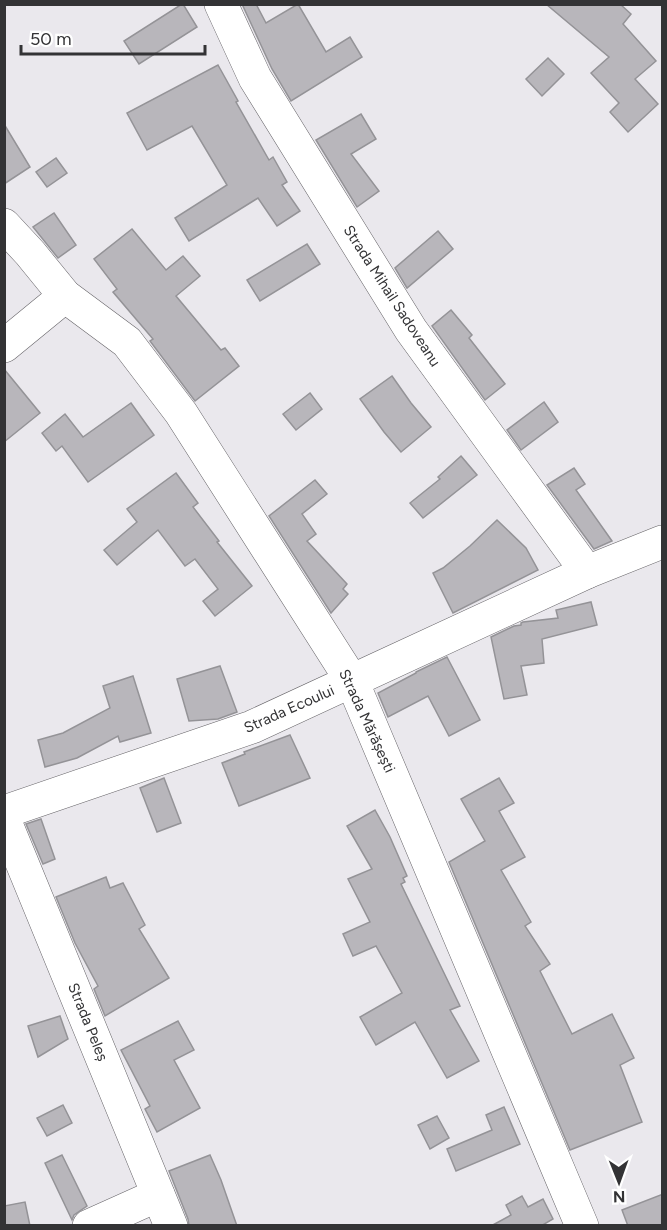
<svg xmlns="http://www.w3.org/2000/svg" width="667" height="1230" font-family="Figtree,sans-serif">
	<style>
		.building { fill: #b8b6bb; stroke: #949397; stroke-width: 1.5 }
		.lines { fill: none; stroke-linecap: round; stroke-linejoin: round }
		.minor-casing { stroke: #666468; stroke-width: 34 }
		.minor { stroke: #fff; stroke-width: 33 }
		.labels { text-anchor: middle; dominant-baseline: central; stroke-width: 4.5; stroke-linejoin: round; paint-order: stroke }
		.street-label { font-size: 15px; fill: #333335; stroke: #fff }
	</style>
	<rect width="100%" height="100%" fill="#eae8ed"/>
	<g class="building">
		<polygon points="182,4 183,4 197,27 139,64 124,41"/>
		<polygon points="242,4 256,4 266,23 298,4 326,52 350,37 362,57 291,101 272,69"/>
		<polygon points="546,4 620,4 631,14 623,24 656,61 635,79 658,104 628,132 610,112 619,103 591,73 609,57"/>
		<polygon points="548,58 564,74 542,96 526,79"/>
		<polygon points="218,65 238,101 236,102 269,160 273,157 287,182 282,185 300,211 277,226 258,198 189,241 175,218 227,185 192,126 147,150 127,113"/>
		<polygon points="361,114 376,139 351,154 379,191 357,207 316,140"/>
		<polygon points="4,124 30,167 4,184"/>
		<polygon points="56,158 67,173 47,187 36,172"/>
		<polygon points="54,213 76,245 58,258 33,227"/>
		<polygon points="132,229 166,270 183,256 200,276 176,296 221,350 225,348 239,366 195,401 150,341 153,339 113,292 117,289 94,259"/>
		<polygon points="438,231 453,249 407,288 395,268"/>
		<polygon points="307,244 320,264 260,301 247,280"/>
		<polygon points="451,310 472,335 469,338 505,384 485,400 432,326"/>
		<polygon points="4,369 40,413 4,442"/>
		<polygon points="392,376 411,403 431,427 401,452 384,432 360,399"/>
		<polygon points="310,393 322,409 296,430 283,414"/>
		<polygon points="544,402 558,422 521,450 507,430"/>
		<polygon points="131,403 154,435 88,482 62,446 56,451 42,433 65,414 83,437"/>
		<polygon points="461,456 477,475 423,518 410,503 440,479 438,477"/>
		<polygon points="574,468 585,484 576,490 612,541 594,549 547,485"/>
		<polygon points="176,473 198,503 193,507 219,541 217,542 252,586 215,616 203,601 218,589 195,559 185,566 158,530 117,565 104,550 137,522 127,509"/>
		<polygon points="315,480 327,494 302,514 316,534 307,541 347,584 343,589 348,594 331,613 269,516"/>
		<polygon points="497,520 526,548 538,570 453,613 433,573 443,568 470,546"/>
		<polygon points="591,602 597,625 542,639 544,663 521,666 527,695 504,699 491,637 514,626 521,625 521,623 523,622 558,618 556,610"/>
		<polygon points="447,657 480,720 449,736 428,696 388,717 378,693 416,673 416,672"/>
		<polygon points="220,666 237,712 218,719 189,721 177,679"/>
		<polygon points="133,676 151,733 120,742 118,736 77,758 45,767 38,740 63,733 110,708 103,686"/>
		<polygon points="290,735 310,778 239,806 222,763 245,754 244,752"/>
		<polygon points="164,778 181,823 157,832 140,788"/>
		<polygon points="499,778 514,803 499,811 525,857 501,870 531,922 525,926 550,964 540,971 572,1034 612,1014 634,1058 620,1065 642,1122 570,1150 449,862 485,841 461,799"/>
		<polygon points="375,810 390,837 407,876 403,878 405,882 401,884 460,1006 450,1010 479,1061 447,1078 415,1022 376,1045 360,1017 402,993 376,946 353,956 343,934 370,922 348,879 372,869 347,826"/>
		<polygon points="41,819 55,859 43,864 26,824"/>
		<polygon points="106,877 110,888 123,883 145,925 139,929 169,978 105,1016 94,989 98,986 75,943 56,897"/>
		<polygon points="60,1016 68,1039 38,1057 28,1026"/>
		<polygon points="178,1021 194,1050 174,1060 200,1108 157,1132 145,1109 150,1106 121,1050"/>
		<polygon points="63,1105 72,1123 47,1136 37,1118"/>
		<polygon points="504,1107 520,1144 456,1171 447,1149 492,1130 486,1115"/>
		<polygon points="437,1116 449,1138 430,1149 418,1125"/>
		<polygon points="62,1155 87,1206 74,1215 72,1220 45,1163"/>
		<polygon points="210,1155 221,1180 237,1226 189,1226 188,1219 169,1171"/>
		<polygon points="663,1194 663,1226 628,1226 622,1210"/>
		<polygon points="522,1196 528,1207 543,1199 553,1219 541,1226 491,1226 511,1215 506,1205"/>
		<polygon points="25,1202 30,1226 4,1226 4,1206"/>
	</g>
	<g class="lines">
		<defs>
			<g id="minor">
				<polyline points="221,4 255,78 411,330 587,572"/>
				<polyline points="4,225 30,253 65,296 127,342 181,413 352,681 582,1226"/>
				<polyline points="4,346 65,296"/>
				<polyline points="4,812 252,727 587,572 662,542"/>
				<polyline points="4,819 171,1226"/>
				<polyline points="89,1226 158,1195"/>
			</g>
		</defs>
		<use href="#minor" class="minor-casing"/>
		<use href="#minor" class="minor"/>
	</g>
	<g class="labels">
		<g class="street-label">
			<text transform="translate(392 296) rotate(57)">Strada Mihail Sadoveanu</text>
			<text transform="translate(289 709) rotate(-24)">Strada Ecoului</text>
			<text transform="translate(367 721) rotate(65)">Strada Mărășești</text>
			<text transform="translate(88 1022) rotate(68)">Strada Peleș</text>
		</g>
	</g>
	<rect width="667" height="1230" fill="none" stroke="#333335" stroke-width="12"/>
	<g transform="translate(619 1182) rotate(179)" stroke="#ffffff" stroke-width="4.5" paint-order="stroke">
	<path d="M0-4.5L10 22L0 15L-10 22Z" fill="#333335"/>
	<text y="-9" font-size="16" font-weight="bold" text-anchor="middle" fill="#333335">N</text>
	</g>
	<path d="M21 45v9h184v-9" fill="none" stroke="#333335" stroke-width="3"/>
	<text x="30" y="45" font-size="18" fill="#333335" stroke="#ffffff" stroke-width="4.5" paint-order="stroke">50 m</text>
</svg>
